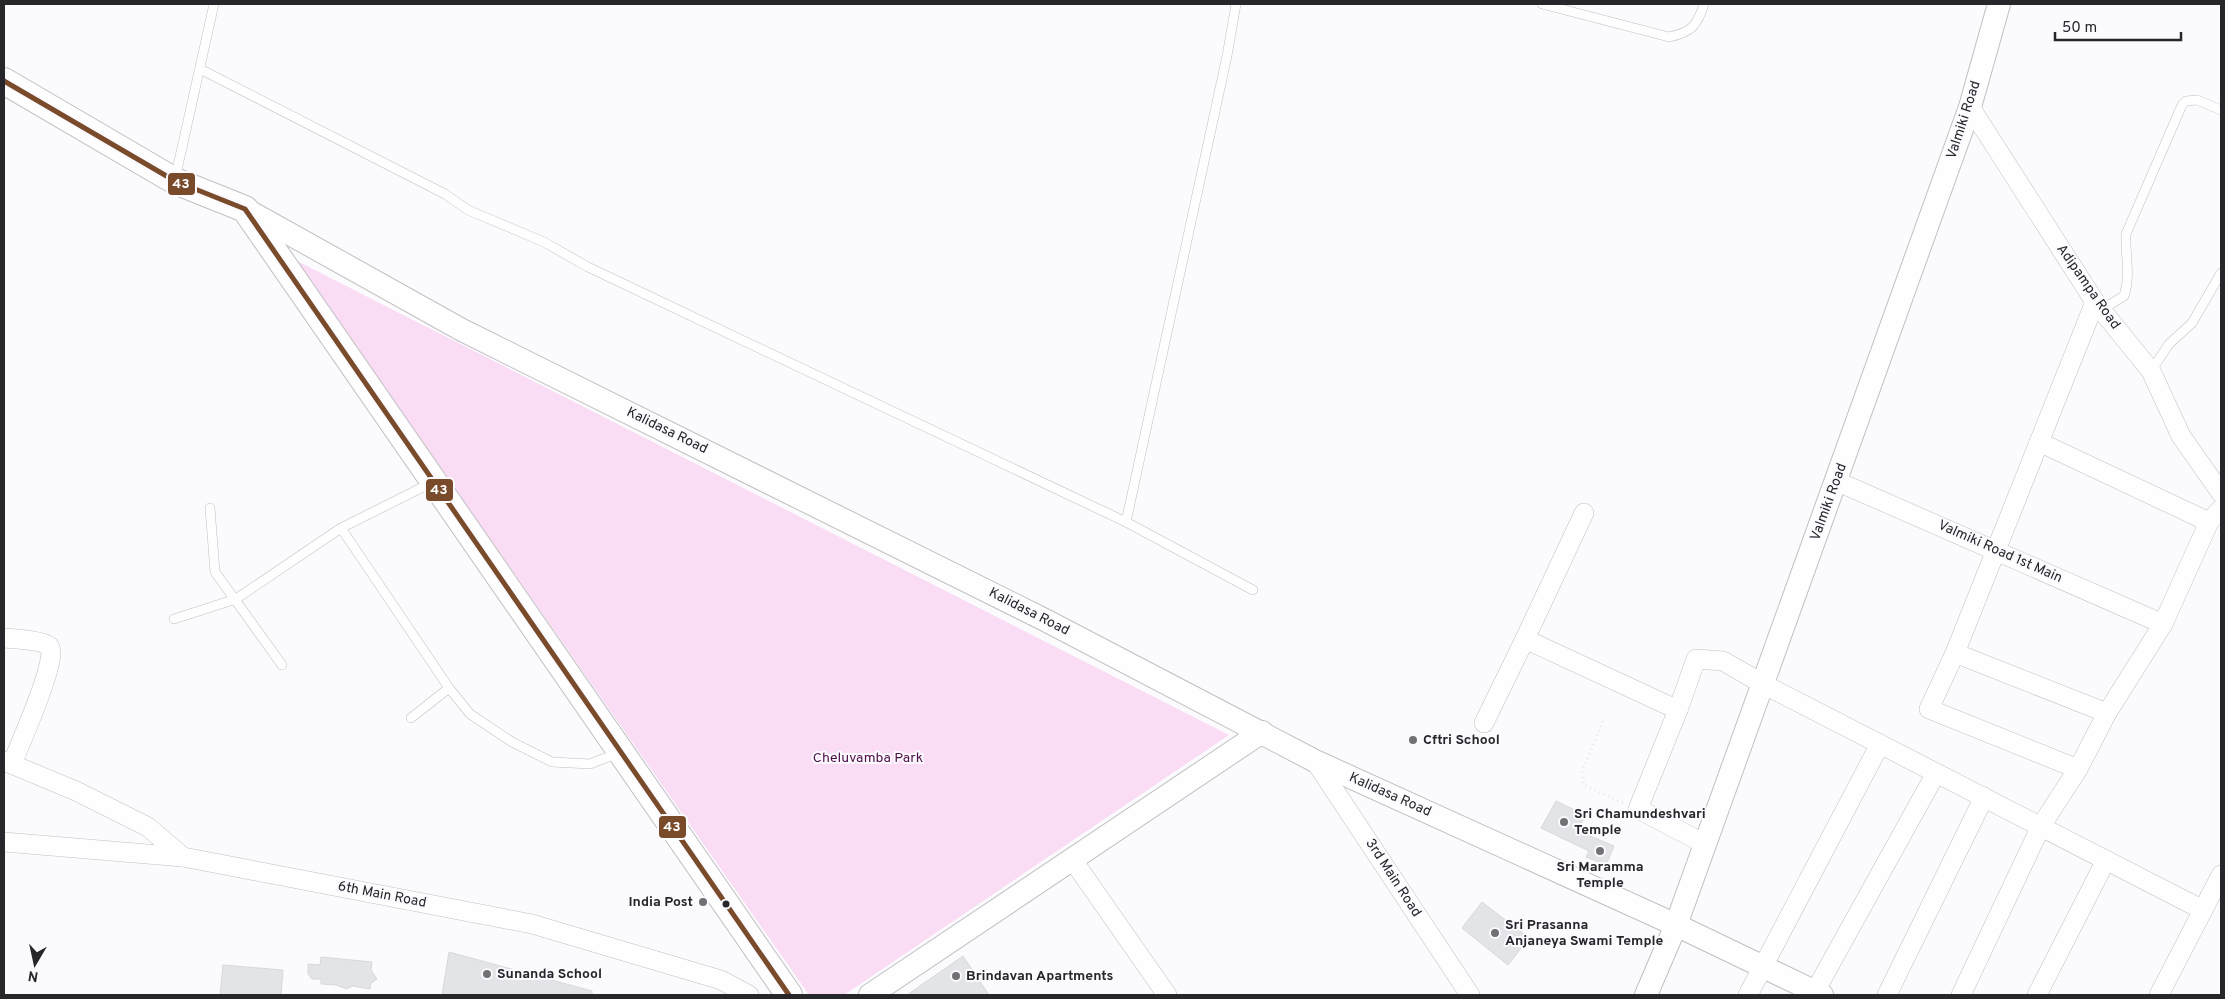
<svg xmlns="http://www.w3.org/2000/svg" width="2225" height="999" font-family="Overpass,sans-serif">
	<style>
		.green { fill: #faddf5 }
		.building { fill: #e2e4e7; stroke: #d7d8db }
		.lines { fill: none; stroke-linecap: round; stroke-linejoin: round }
		.service-casing { stroke: #c0c0c3; stroke-width: 10 }
		.minor-casing { stroke: #c0c0c3; stroke-width: 20 }
		.tertiary-casing { stroke: #c0c0c3; stroke-width: 24 }
		.secondary-casing { stroke: #c0c0c3; stroke-width: 28 }
		.path { stroke: #e7e7e8; stroke-width: 3; stroke-dasharray: 1 4; stroke-linecap: butt }
		.service { stroke: #fefeff; stroke-width: 9 }
		.minor { stroke: #fefeff; stroke-width: 19 }
		.tertiary { stroke: #fefeff; stroke-width: 22 }
		.secondary { stroke: #fefeff; stroke-width: 26 }
		.bus-1-casing { stroke: #fafaff; stroke-width: 9 }
		.bus-1 { stroke: #7a4b2a; stroke-width: 5 }
		.poi-dot { fill: #717175; stroke: #fafaff; stroke-width: 2 }
		.bus-dot { fill: #26262b; stroke: #fafaff; stroke-width: 2 }
		.labels { text-anchor: middle; dominant-baseline: central; stroke-width: 4; stroke-linejoin: round; paint-order: stroke }
		.street-label { font-size: 14px; fill: #26262b; stroke: #fafaff }
		.poi-label { font-size: 14px; font-weight: bold; fill: #26262b; stroke: #fafaff; text-anchor: start }
		.park-label { font-size: 14px; fill: #4f0d45; stroke: #fafaff }
		.line-badge { stroke: #fafaff; stroke-width: 2 }
		.badge-label { font-size: 14px; text-anchor: middle; font-weight: bold; fill: #fff }
	</style>
	<rect width="100%" height="100%" fill="#fbfbfe"/>
	<polygon class="green" points="295,260 1229,735 844,995 809,995"/>
	<g class="building">
		<polygon points="1556,801 1585,815 1578,831 1614,846 1606,865 1586,857 1589,851 1541,828"/>
		<polygon points="1482,902 1529,938 1508,965 1462,928"/>
		<polygon points="449,952 592,991 592,995 442,995"/>
		<polygon points="963,956 989,995 907,995"/>
		<polygon points="321,957 372,962 371,970 377,979 371,983 370,989 352,986 347,989 336,985 321,984 321,979 312,979 308,974 308,964 320,965"/>
		<polygon points="223,965 283,970 281,995 220,995"/>
	</g>
	<g class="lines">
		<defs>
			<g id="service">
				<path d="M1542,4L1669,37C1692,32 1697,26 1704,4"/>
				<polyline points="200,69 445,194 468,210 544,242 588,267 1126,522 1253,590"/>
				<polyline points="175,179 214,4"/>
				<path d="M2101,310L2124,296C2131,276 2125,255 2126,234L2182,105L2186,101L2197,100L2221,110"/>
				<polyline points="2151,371 2169,344 2192,323 2221,273"/>
				<polyline points="210,508 215,572 282,665"/>
				<polyline points="1126,522 1227,56 1236,4"/>
				<polyline points="341,528 431,483"/>
				<polyline points="174,619 236,599 341,528 449,688 470,714 512,742 552,762 590,764 618,753"/>
				<polyline points="411,718 449,688"/>
			</g>
			<g id="minor">
				<polyline points="1970,107 2095,302 2151,371 2181,436 2221,493"/>
				<polyline points="2039,442 2209,522"/>
				<polyline points="1836,481 2163,624"/>
				<path d="M4,638C14,639 42,640 49,646C60,656 18,748 12,764"/>
				<polyline points="1525,639 1678,710 1696,659 1723,661 1763,684 2203,910"/>
				<polyline points="1955,653 2107,713"/>
				<polyline points="1678,710 1638,809 1705,844"/>
				<polyline points="1484,723 1525,639 1584,513"/>
				<polyline points="4,761 76,791 148,827 183,857"/>
				<polyline points="1315,761 1470,995"/>
				<polyline points="2078,769 1929,709 1955,653 2095,302"/>
				<polyline points="4,842 183,857 532,924 721,980 749,995"/>
				<polyline points="1072,859 1167,995"/>
				<polyline points="1748,995 1880,744"/>
				<polyline points="1813,995 1936,773"/>
				<polyline points="1887,995 1984,797"/>
				<polyline points="1961,995 2041,826 2078,769 2107,713 2163,624 2209,522 2221,509"/>
				<polyline points="2037,995 2106,860"/>
				<polyline points="2159,995 2221,875"/>
			</g>
			<g id="tertiary">
				<polyline points="245,209 462,330 1045,620 1315,761 1676,925 1822,995"/>
				<polyline points="870,995 1262,732"/>
				<polyline points="1646,995 1676,925 1970,107 1999,4"/>
			</g>
			<polyline id="secondary" points="4,81 175,181 245,209 789,995"/>
		</defs>
		<use href="#service" class="service-casing"/>
		<use href="#minor" class="minor-casing"/>
		<use href="#tertiary" class="tertiary-casing"/>
		<use href="#secondary" class="secondary-casing"/>
		<polyline class="path" points="1603,721 1582,772 1584,785 1623,803"/>
		<use href="#service" class="service"/>
		<use href="#minor" class="minor"/>
		<use href="#tertiary" class="tertiary"/>
		<use href="#secondary" class="secondary"/>
		<defs>
			<polyline id="bus-1" points="4,81 175,181 245,209 789,995"/>
		</defs>
		<use href="#bus-1" class="bus-1-casing"/>
		<use href="#bus-1" class="bus-1"/>
	</g>
	<g class="poi-dot">
		<circle cx="1413" cy="740" r="5"/>
		<circle cx="1564" cy="822" r="5"/>
		<circle cx="1600" cy="851" r="5"/>
		<circle cx="703" cy="902" r="5"/>
		<circle cx="1495" cy="933" r="5"/>
		<circle cx="487" cy="974" r="5"/>
		<circle cx="956" cy="976" r="5"/>
	</g>
	<circle class="bus-dot" cx="726" cy="904" r="4.5"/>
	<g class="labels">
		<g class="street-label">
			<text transform="translate(1964 120) rotate(-72)">Valmiki Road</text>
			<text transform="translate(2088 287) rotate(55)">Adipampa Road</text>
			<text transform="translate(667 431) rotate(26)">Kalidasa Road</text>
			<text transform="translate(1829 502) rotate(-70)">Valmiki Road</text>
			<text transform="translate(2000 552) rotate(24)">Valmiki Road 1st Main</text>
			<text transform="translate(1029 612) rotate(27)">Kalidasa Road</text>
			<text transform="translate(1390 795) rotate(24)">Kalidasa Road</text>
			<text transform="translate(1393 878) rotate(57)">3rd Main Road</text>
			<text transform="translate(382 895) rotate(11)">6th Main Road</text>
		</g>
		<g class="poi-label">
			<text x="1423" y="740">Cftri School</text>
			<text x="1574" y="814">Sri Chamundeshvari<tspan x="1574" dy="16">Temple</tspan></text>
			<text x="1600" y="867" text-anchor="middle">Sri Maramma<tspan x="1600" dy="16">Temple</tspan></text>
			<text x="693" y="902" text-anchor="end">India Post</text>
			<text x="1505" y="925">Sri Prasanna<tspan x="1505" dy="16">Anjaneya Swami Temple</tspan></text>
			<text x="497" y="974">Sunanda School</text>
			<text x="966" y="976">Brindavan Apartments</text>
		</g>
		<g class="park-label">
			<text x="868" y="758">Cheluvamba Park</text>
		</g>
	</g>
	<g class="line-badge">
		<rect x="167" y="172" width="29" height="24" rx="5" fill="#7a4b2a"/>
		<rect x="425" y="478" width="29" height="24" rx="5" fill="#7a4b2a"/>
		<rect x="658" y="815" width="29" height="24" rx="5" fill="#7a4b2a"/>
	</g>
	<g class="badge-label">
		<text x="181" y="188">43</text>
		<text x="439" y="494">43</text>
		<text x="672" y="831">43</text>
	</g>
	<rect width="2225" height="999" fill="none" stroke="#26262b" stroke-width="10"/>
	<g transform="translate(35 964) rotate(189)" stroke="#fafaff" stroke-width="4" paint-order="stroke">
	<path d="M0-4L9 19L0 12L-9 19Z" fill="#26262b"/>
	<text y="-8" font-size="14" font-weight="bold" text-anchor="middle" fill="#26262b">N</text>
	</g>
	<path d="M2055 32v8h126v-8" fill="none" stroke="#26262b" stroke-width="2.5"/>
	<text x="2062" y="32" font-size="15" fill="#26262b" stroke="#fafaff" stroke-width="4" paint-order="stroke">50 m</text>
</svg>
